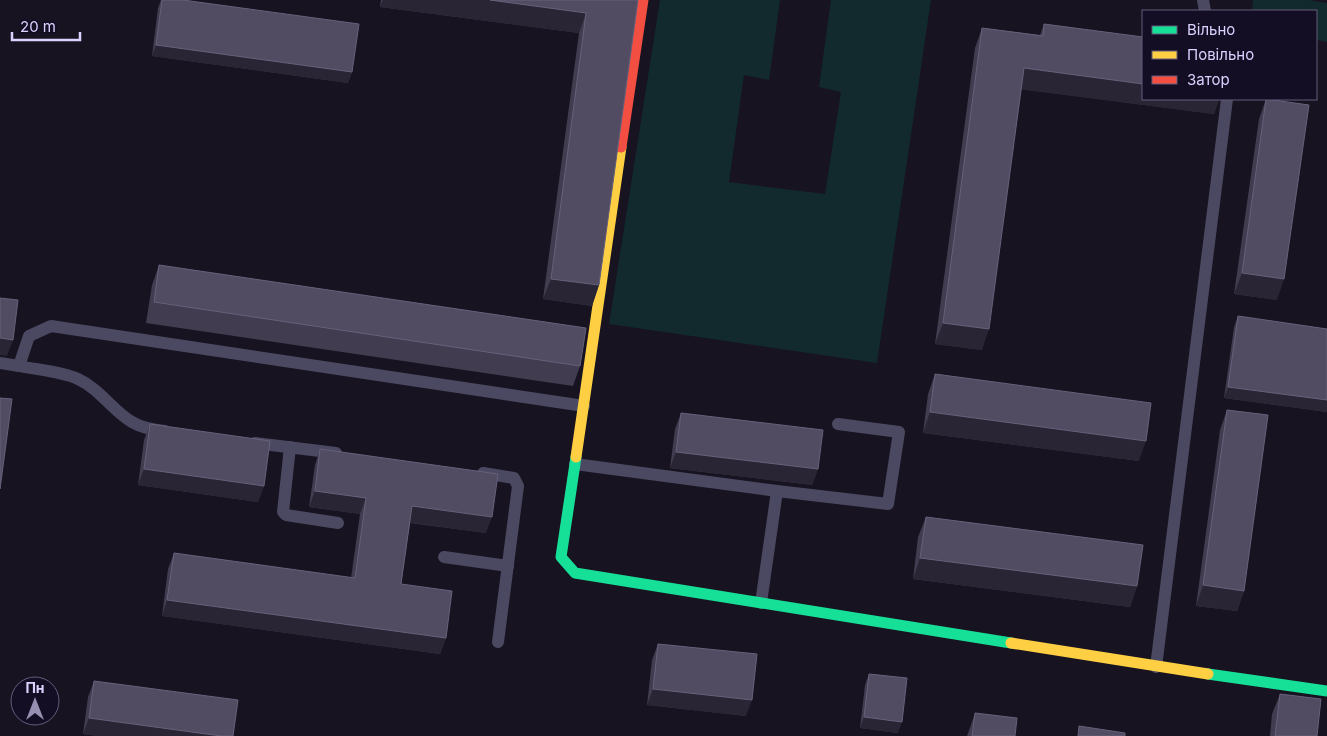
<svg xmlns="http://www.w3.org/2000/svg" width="1327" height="736" font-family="Inter,sans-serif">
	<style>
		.green { fill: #122a2d }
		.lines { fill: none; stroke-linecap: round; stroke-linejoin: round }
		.lane { stroke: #4b4861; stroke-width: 12 }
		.fast { stroke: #16e098; stroke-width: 11 }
		.slow { stroke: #ffcf43; stroke-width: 11 }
		.jam { stroke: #f24e42; stroke-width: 11 }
		.wall { fill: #413c4f }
		.shaded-wall { fill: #292534 }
		.building { fill: #514c62; stroke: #67617b }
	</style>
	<rect width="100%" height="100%" fill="#171320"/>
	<g class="green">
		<polygon points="660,0 780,0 769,80 744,75 729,182 825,194 841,92 819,87 831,0 931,0 877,363 609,324"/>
		<polygon points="1253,0 1309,0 1327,3 1327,42 1316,40 1316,11 1252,11"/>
	</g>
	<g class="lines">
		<g class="lane">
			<polyline points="1203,0 1205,11"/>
			<polyline points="0,363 19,366 29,336 51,326 584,406"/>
			<path d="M19,366C38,370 60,371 78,379C100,389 113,411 132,422C142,428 154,430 165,431"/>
			<polyline points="255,443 336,453"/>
			<polyline points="290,447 283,512 286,515 338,523"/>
			<polyline points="575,464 777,491 761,603"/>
			<polyline points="483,473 514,478 518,486 498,642"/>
			<polyline points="777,491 888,504 899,432 838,424"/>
			<polyline points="444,557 508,566"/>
			<polyline points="1156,667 1227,99"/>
		</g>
		<g class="fast">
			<polyline points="576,457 561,557 575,573 1011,643"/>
			<polyline points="1208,674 1327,691"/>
		</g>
		<g class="slow">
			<polyline points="576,457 621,147"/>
			<polyline points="1011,643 1208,674"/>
		</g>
		<polyline class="jam" points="621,147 643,0"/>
	</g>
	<g class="wall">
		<polygon points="161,0 183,0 352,72 348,83 152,56 158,8"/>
		<polygon points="381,0 638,0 599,285 592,306 543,299 579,33 380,7"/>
		<polygon points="1044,24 1143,99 1219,99 1214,114 1021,89 982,350 935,344 975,48 982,28 1040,35"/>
		<polygon points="1266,99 1277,300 1234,294 1259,119"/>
		<polygon points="159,265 580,366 573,386 146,323 152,285"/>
		<polygon points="1238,316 1327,329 1327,412 1224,398 1234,327"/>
		<polygon points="935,374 1139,461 923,433 928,394"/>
		<polygon points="1227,410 1244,591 1237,611 1196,606 1220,430"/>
		<polygon points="681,413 818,469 812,485 670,468 675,429"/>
		<polygon points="150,424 264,486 258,502 138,485 144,440"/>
		<polygon points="320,449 486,533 410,523 401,584 446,638 440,654 162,616 168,569 174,553 351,578 360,514 309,507 315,465"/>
		<polygon points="926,517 1137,586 1130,607 913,579 918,537"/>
		<polygon points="658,644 746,716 647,705 652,660"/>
		<polygon points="869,674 898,733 860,728 865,685"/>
		<polygon points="94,681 233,736 98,736 83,734 88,697"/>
		<polygon points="1280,694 1317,736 1270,736 1272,714"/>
		<polygon points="975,713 1015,736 967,736"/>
	</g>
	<g class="shaded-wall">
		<polygon points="383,0 490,0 586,13 579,33 380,7"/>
		<polygon points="156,45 352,72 348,83 152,56"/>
		<polygon points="1024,68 1143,84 1143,99 1219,99 1214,114 1017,89"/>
		<polygon points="1242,273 1284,279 1277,300 1234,294"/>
		<polygon points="551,279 599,285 592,306 543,299"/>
		<polygon points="943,323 989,329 982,350 935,344"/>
		<polygon points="0,338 13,340 7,356 0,355"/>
		<polygon points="1228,387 1327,400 1327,412 1224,398"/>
		<polygon points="930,412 1146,441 1139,461 923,433"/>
		<polygon points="676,452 818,469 812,485 670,468"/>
		<polygon points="144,469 264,486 258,502 138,485"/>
		<polygon points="315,491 366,498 360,514 309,507"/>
		<polygon points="412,506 492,517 486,533 406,522"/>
		<polygon points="920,558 1137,586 1130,607 913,579"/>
		<polygon points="1203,585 1244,591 1237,611 1196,606"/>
		<polygon points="167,600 446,638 440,654 162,616"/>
		<polygon points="653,689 752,700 746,716 647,705"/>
		<polygon points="864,717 902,722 898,733 860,728"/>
		<polygon points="89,718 221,736 98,736 83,734"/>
	</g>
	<g class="building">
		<polygon points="162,0 183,0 359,24 352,72 156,45"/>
		<polygon points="490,0 638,0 599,285 551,279 586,13"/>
		<polygon points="1044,24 1143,37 1143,84 1024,68 989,329 943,323 982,28 1043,36"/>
		<polygon points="1266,99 1309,105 1284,279 1242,273"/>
		<polygon points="159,265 586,328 580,366 154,302"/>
		<polygon points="0,298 18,300 13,340 0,338"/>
		<polygon points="1238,316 1327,329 1327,400 1228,387"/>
		<polygon points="935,374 1151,403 1146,441 930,412"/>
		<polygon points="0,398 12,399 0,489"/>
		<polygon points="1227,410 1268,415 1244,591 1203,585"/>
		<polygon points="681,413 823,430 818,469 676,452"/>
		<polygon points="150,424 270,441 264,486 144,469"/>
		<polygon points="320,449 498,474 492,517 412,506 401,584 452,591 446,638 167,600 174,553 355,578 366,498 315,491"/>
		<polygon points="926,517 1143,545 1137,586 920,558"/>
		<polygon points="658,644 757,654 752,700 653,689"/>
		<polygon points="869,674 907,678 902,722 864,717"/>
		<polygon points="94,681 238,700 233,736 221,736 89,718"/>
		<polygon points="1280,694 1321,699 1317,736 1275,736"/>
		<polygon points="975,713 1017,718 1015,736 972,736"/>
		<polygon points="1079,726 1125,733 1125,736 1078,736"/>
	</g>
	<rect x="1142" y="10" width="175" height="90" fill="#140e25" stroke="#645c7c"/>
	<rect x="1152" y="26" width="25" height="8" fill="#16e098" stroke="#645c7c"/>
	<text x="1187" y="35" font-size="15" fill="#dbd2ff">Вільно</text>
	<rect x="1152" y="51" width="25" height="8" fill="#ffcf43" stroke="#645c7c"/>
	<text x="1187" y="60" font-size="15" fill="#dbd2ff">Повільно</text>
	<rect x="1152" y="76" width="25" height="8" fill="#f24e42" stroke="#645c7c"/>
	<text x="1187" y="85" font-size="15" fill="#dbd2ff">Затор</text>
	<g transform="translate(35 701)"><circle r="24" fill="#140e25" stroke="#645c7c"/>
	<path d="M0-4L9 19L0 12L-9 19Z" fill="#968fb1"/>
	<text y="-8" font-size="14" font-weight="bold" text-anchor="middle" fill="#dbd2ff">Пн</text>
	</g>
	<path d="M12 32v8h68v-8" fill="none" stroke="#dbd2ff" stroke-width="2.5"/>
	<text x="20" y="32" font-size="15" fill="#dbd2ff" stroke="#140e25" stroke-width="4" paint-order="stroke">20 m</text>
</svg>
